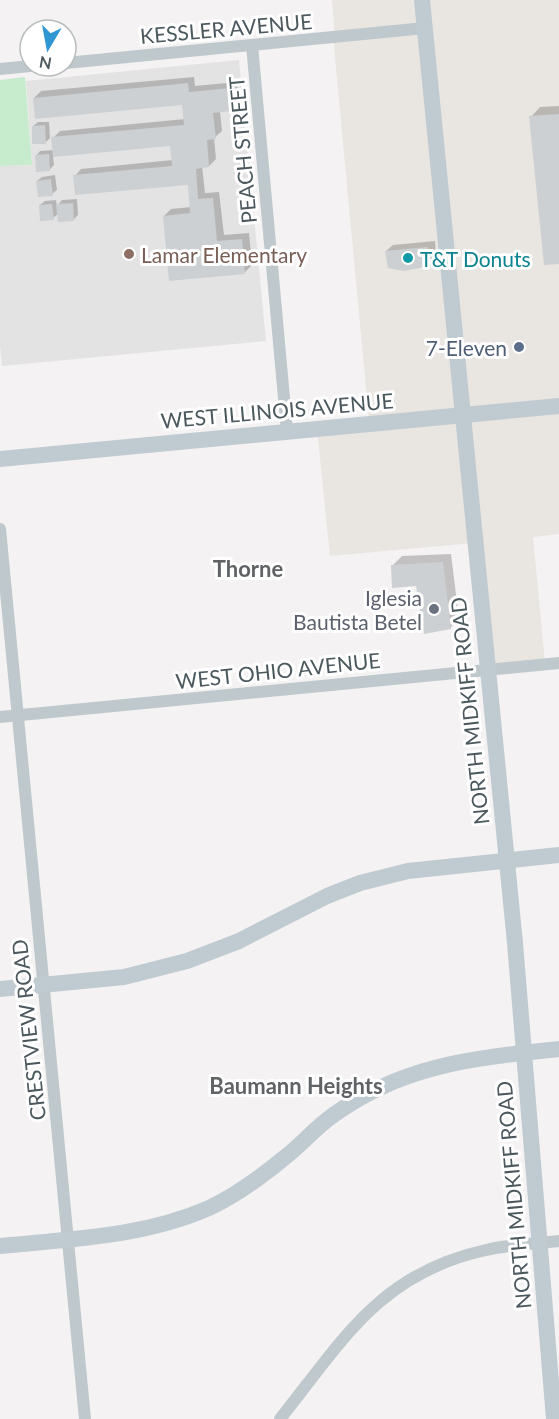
<svg xmlns="http://www.w3.org/2000/svg" width="559" height="1419" font-family="Lato,sans-serif">
	<style>
		.commercial { fill: #e9e5e0 }
		.education { fill: #e4e3e3 }
		.green { fill: #c6ebcd }
		.shadow { fill: #0003 }
		.building { fill: #ccd0d3 }
		.lines { fill: none; stroke-linecap: round; stroke-linejoin: round }
		.street { stroke: #bfc8cc; stroke-width: 12 }
		.secondary { stroke: #c0cbd1; stroke-width: 16 }
		.education-dot { fill: #8d6e63; stroke: #fff; stroke-width: 2 }
		.culture-dot { fill: #0f9aa8; stroke: #fff; stroke-width: 2 }
		.service-dot { fill: #5c6f8a; stroke: #fff; stroke-width: 2 }
		.worship-dot { fill: #6b7280; stroke: #fff; stroke-width: 2 }
		.labels { text-anchor: middle; dominant-baseline: central; stroke-width: 6; stroke-linejoin: round; paint-order: stroke }
		.street-label { font-size: 21px; fill: #4b585d; stroke: #fff }
		.education-label { font-size: 21px; fill: #785e54; stroke: #fff; text-anchor: start }
		.culture-label { font-size: 21px; fill: #0d838f; stroke: #fff; text-anchor: start }
		.service-label { font-size: 21px; fill: #4e5e75; stroke: #fff; text-anchor: end }
		.worship-label { font-size: 21px; fill: #5b616d; stroke: #fff; text-anchor: end }
		.neighbourhood-label { font-size: 22px; font-weight: bold; fill: #5f6366; stroke: #fff }
	</style>
	<rect width="100%" height="100%" fill="#f4f2f2"/>
	<polygon class="commercial" points="332,0 559,0 559,534 533,537 545,663 484,669 473,543 330,556 317,429 369,420 333,36 335,35"/>
	<polygon class="education" points="239,60 266,341 2,366 0,346 0,166 32,165 26,81"/>
	<polygon class="green" points="25,77 32,165 0,166 0,80"/>
	<g class="shadow">
		<polygon points="194,77 195,86 237,82 239,103 232,110 220,111 222,131 214,138 216,159 209,166 202,166 205,193 219,192 224,235 249,233 252,265 245,272 164,216 171,209 191,207 189,183 75,176 81,169 173,160 171,145 53,156 54,165 50,169 36,156 40,151 54,150 53,138 60,131 185,119 183,104 34,98 41,91"/>
		<polygon points="559,106 559,262 531,117 540,107"/>
		<polygon points="38,122 49,122 50,138 46,142 33,126"/>
		<polygon points="55,175 57,190 52,194 37,181 42,177"/>
		<polygon points="77,199 78,215 74,219 59,213 53,218 40,205 45,201 56,200 57,206 62,200"/>
		<polygon points="435,241 436,258 429,265 386,251 393,245"/>
		<polygon points="451,554 459,619 450,628 417,584 392,566 402,556"/>
	</g>
	<g class="building">
		<polygon points="188,83 189,92 231,88 233,111 213,113 216,139 207,140 209,167 196,169 198,199 213,198 217,241 242,239 245,274 169,281 163,216 190,213 188,185 75,195 73,175 172,166 170,146 53,157 51,137 184,125 182,105 35,119 33,98"/>
		<polygon points="559,114 559,264 544,265 529,116"/>
		<polygon points="45,125 46,144 32,144 32,126"/>
		<polygon points="49,154 50,171 36,172 35,155"/>
		<polygon points="51,179 53,196 38,197 36,181"/>
		<polygon points="73,203 74,221 58,222 56,204"/>
		<polygon points="52,204 54,220 40,221 39,205"/>
		<polygon points="428,247 430,266 404,271 388,268 385,251"/>
		<polygon points="443,562 451,629 424,634 416,586 392,588 391,565"/>
	</g>
	<g class="lines">
		<g class="street">
			<polyline points="252,45 287,431"/>
			<polyline points="66,63 425,28"/>
			<polyline points="0,69 30,66"/>
			<polyline points="0,529 85,1419"/>
			<polyline points="0,717 559,663"/>
			<path d="M280,1419C343,1340 380,1273 486,1250C510,1244 535,1244 559,1241"/>
		</g>
		<g class="secondary">
			<polyline points="422,0 515,943 554,1419"/>
			<polyline points="0,459 559,406"/>
			<polyline points="0,989 124,977 187,961 239,941 327,896 360,883 408,871 559,855"/>
			<path d="M0,1246C71,1239 143,1237 209,1208C237,1195 261,1177 284,1158C301,1145 314,1129 332,1116C403,1064 475,1058 559,1049"/>
		</g>
	</g>
	<circle class="education-dot" cx="129" cy="254" r="6"/>
	<circle class="culture-dot" cx="408" cy="258" r="6"/>
	<circle class="service-dot" cx="519" cy="347" r="6"/>
	<circle class="worship-dot" cx="434" cy="609" r="6"/>
	<g class="labels">
		<g class="street-label">
			<text transform="translate(226 28) rotate(-5)">KESSLER AVENUE</text>
			<text transform="translate(242 150) rotate(-95)">PEACH STREET</text>
			<text transform="translate(277 410) rotate(-5)">WEST ILLINOIS AVENUE</text>
			<text transform="translate(278 670) rotate(-6)">WEST OHIO AVENUE</text>
			<text transform="translate(469 711) rotate(-96)">NORTH MIDKIFF ROAD</text>
			<text transform="translate(28 1030) rotate(-96)">CRESTVIEW ROAD</text>
			<text transform="translate(513 1195) rotate(-95)">NORTH MIDKIFF ROAD</text>
		</g>
		<g class="education-label">
			<text x="141" y="254">Lamar Elementary</text>
		</g>
		<g class="culture-label">
			<text x="420" y="258">T&amp;T Donuts</text>
		</g>
		<g class="service-label">
			<text x="507" y="347">7-Eleven</text>
		</g>
		<g class="worship-label">
			<text x="422" y="597">Iglesia<tspan x="422" dy="24">Bautista Betel</tspan></text>
		</g>
		<g class="neighbourhood-label">
			<text x="248" y="568">Thorne</text>
			<text x="296" y="1085">Baumann Heights</text>
		</g>
	</g>
	<g transform="translate(48 48) rotate(190)"><circle r="28" fill="#ffffff" stroke="#b7bcbe" stroke-width="1.5"/>
	<path d="M0-4.5L10 22L0 15L-10 22Z" fill="#2f97d1"/>
	<text y="-9" font-size="16" font-weight="bold" text-anchor="middle" fill="#4b585d">N</text>
	</g>
</svg>
